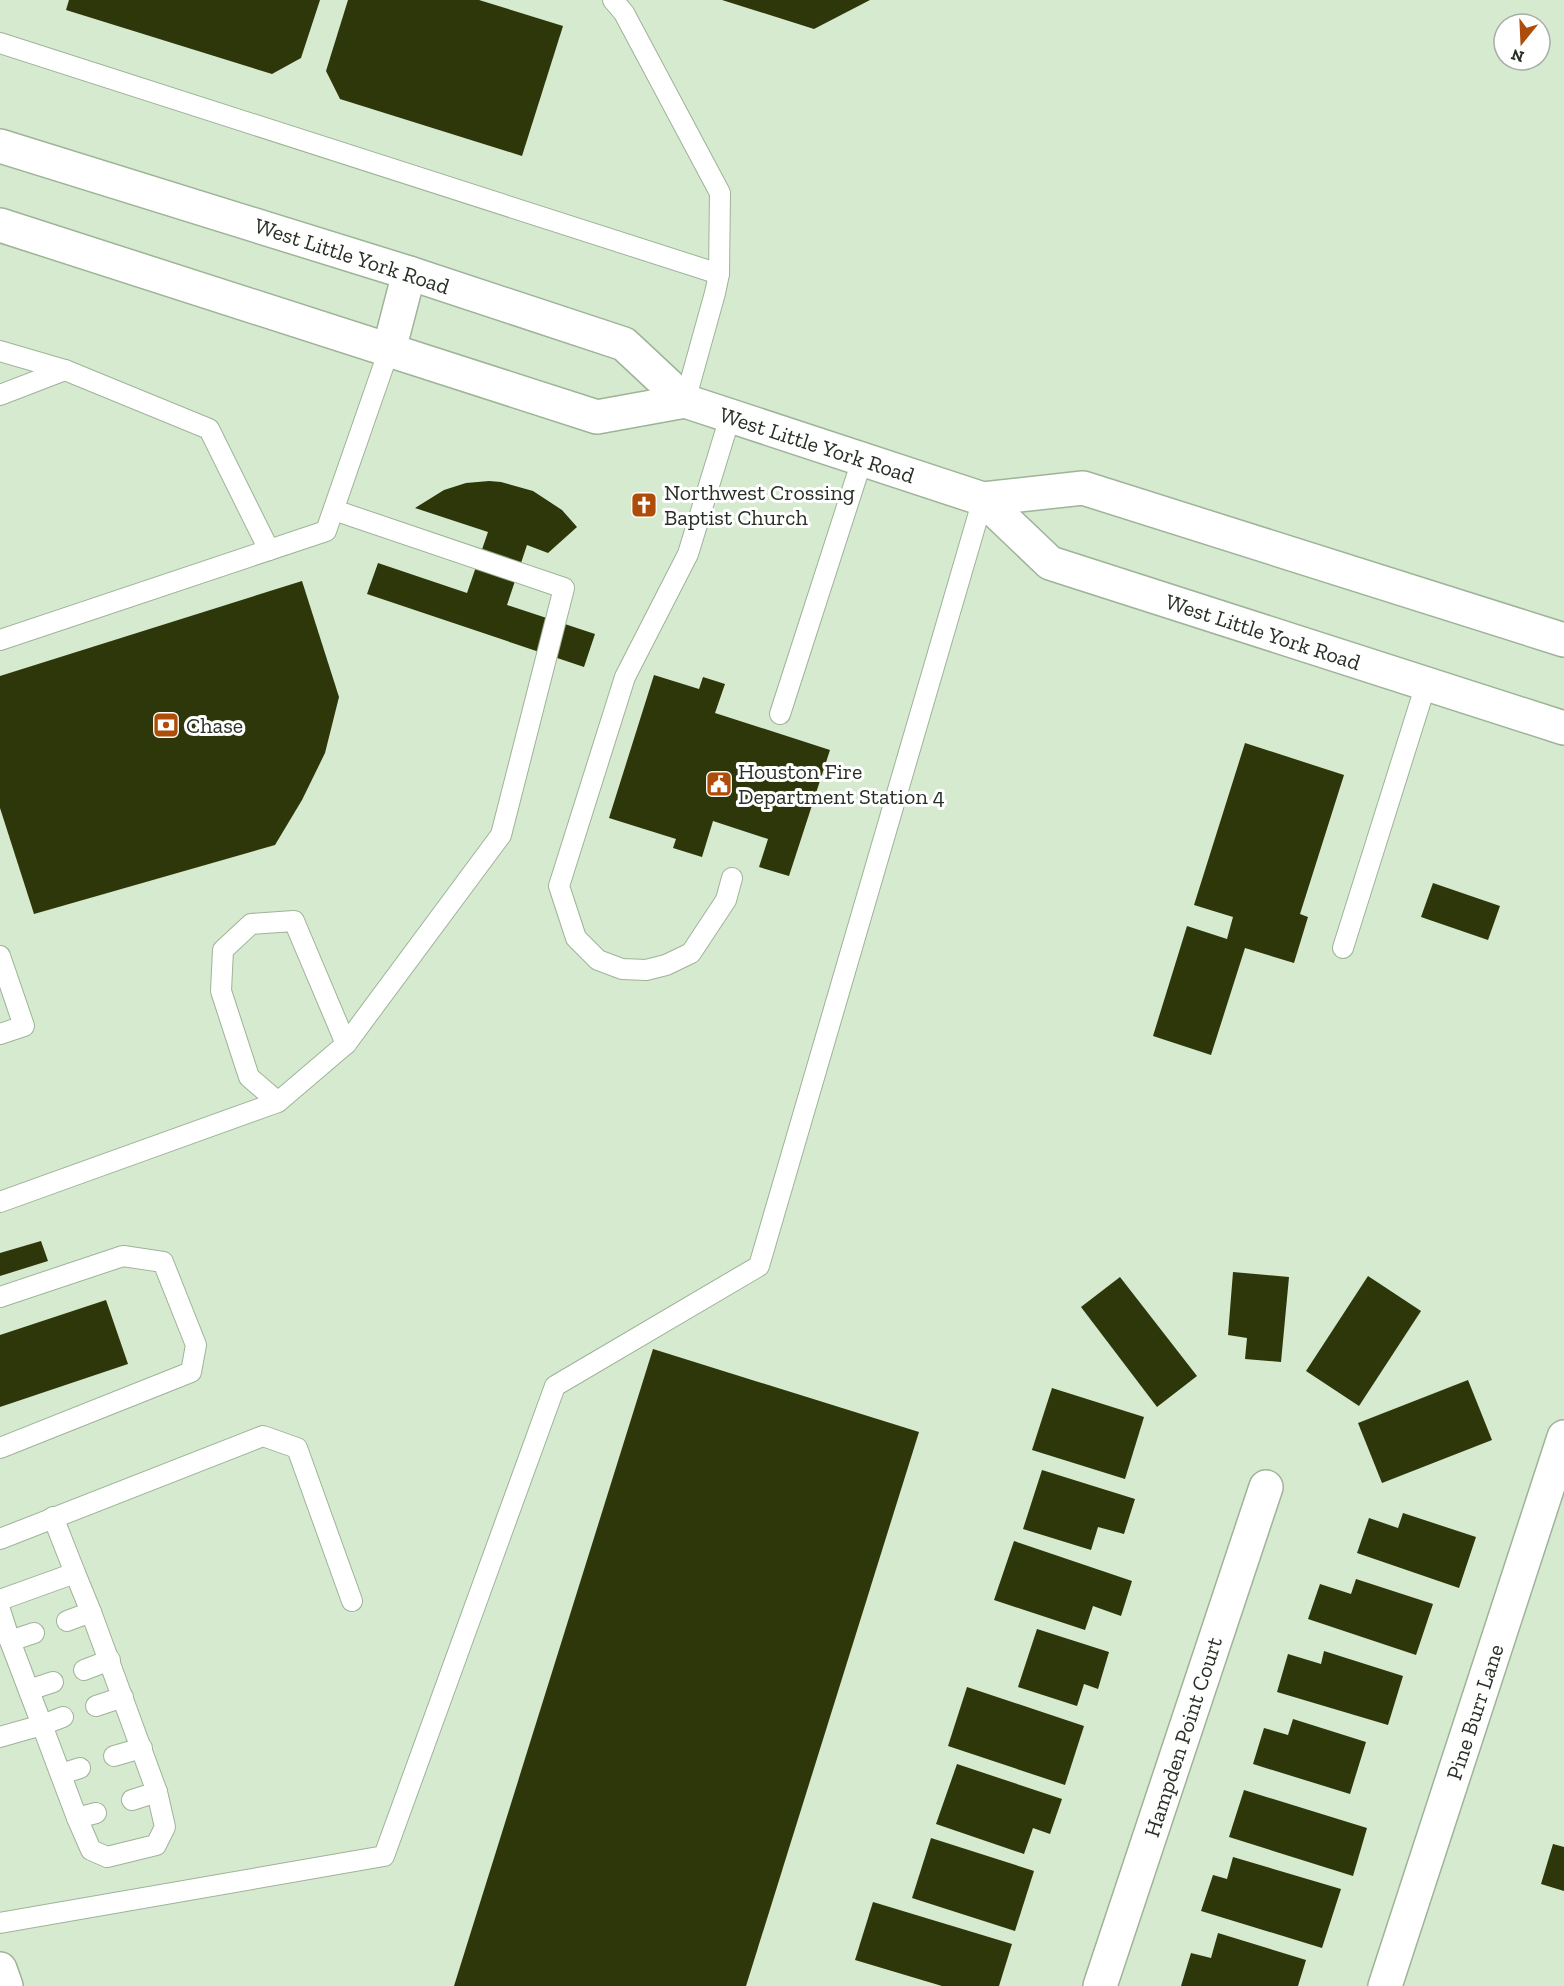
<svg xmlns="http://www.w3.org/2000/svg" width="1564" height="1986" font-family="'Zilla Slab',serif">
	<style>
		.building { fill: #2e3709 }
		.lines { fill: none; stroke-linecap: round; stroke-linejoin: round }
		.lane-casing { stroke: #9eb398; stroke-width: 22 }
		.street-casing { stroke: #9eb398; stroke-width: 36 }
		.secondary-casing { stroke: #9eb398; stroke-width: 36 }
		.primary-casing { stroke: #9eb398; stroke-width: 36 }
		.lane { stroke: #fff; stroke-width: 20 }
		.street { stroke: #fff; stroke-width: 33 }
		.secondary { stroke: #fff; stroke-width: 33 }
		.primary { stroke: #fff; stroke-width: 33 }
		.labels { text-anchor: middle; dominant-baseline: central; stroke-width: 6; stroke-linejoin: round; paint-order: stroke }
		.street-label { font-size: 22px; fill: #283025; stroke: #fff }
		.poi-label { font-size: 22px; fill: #283025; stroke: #fff; text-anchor: start }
	</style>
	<rect width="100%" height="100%" fill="#d5eacf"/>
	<g class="building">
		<polygon points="69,0 320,0 301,58 272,74 66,10"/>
		<polygon points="348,0 479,0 563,26 522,156 340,99 326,71"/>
		<polygon points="722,0 870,0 814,29"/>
		<polygon points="489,481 501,482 533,491 562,510 577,527 548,553 527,545 507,605 595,634 584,667 367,594 378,563 467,593 488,532 415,508 444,490 466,483"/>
		<polygon points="302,581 339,697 325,753 302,800 275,845 34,914 0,808 0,676"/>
		<polygon points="654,675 699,689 703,677 725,684 715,713 830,750 789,876 759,867 768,839 713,821 702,857 673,848 676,839 609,818"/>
		<polygon points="1245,743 1344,775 1300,914 1308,917 1294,963 1245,948 1211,1055 1153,1036 1187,926 1227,939 1233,917 1194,905"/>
		<polygon points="1433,883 1500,906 1488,940 1421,917"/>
		<polygon points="41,1241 48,1261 0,1276 0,1253"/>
		<polygon points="1233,1272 1289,1277 1281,1362 1245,1359 1247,1338 1228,1335"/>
		<polygon points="1368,1276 1421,1311 1359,1406 1306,1371"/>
		<polygon points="1120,1277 1197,1376 1157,1407 1081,1307"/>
		<polygon points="106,1300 128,1364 0,1407 0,1335"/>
		<polygon points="653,1349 919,1432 746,1986 454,1986"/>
		<polygon points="1468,1380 1492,1440 1382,1483 1358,1423"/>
		<polygon points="1052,1388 1144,1417 1125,1479 1032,1450"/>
		<polygon points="1042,1470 1135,1499 1124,1534 1098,1527 1091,1550 1023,1529"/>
		<polygon points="1403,1513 1476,1537 1459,1588 1357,1553 1369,1518 1398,1528"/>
		<polygon points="1014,1541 1132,1581 1121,1616 1093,1606 1085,1630 994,1600"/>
		<polygon points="1356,1579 1433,1604 1416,1655 1308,1619 1320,1584 1351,1594"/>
		<polygon points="1037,1629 1109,1652 1098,1689 1084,1684 1077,1706 1018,1687"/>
		<polygon points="1324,1651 1403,1676 1388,1725 1277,1692 1288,1654 1321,1664"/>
		<polygon points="967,1687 1084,1726 1065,1785 948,1746"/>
		<polygon points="1293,1719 1366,1742 1350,1794 1253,1764 1264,1728 1288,1735"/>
		<polygon points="957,1764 1062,1799 1050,1834 1033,1828 1024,1854 936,1824"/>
		<polygon points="1244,1790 1367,1828 1353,1876 1229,1837"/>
		<polygon points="931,1838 1034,1871 1015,1931 912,1898"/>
		<polygon points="1553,1844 1564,1847 1564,1891 1541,1884"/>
		<polygon points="1233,1857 1341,1889 1322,1948 1201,1911 1213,1875 1227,1879"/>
		<polygon points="873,1902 1012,1944 999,1986 942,1986 855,1960"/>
		<polygon points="1218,1933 1306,1960 1298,1986 1181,1986 1191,1953 1211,1958"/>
	</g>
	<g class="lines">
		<defs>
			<g id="lane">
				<polyline points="613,0 624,13 720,193 719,274 715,293 685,401"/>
				<polyline points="0,43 719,274"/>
				<polyline points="0,351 65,370 209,429 269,550"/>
				<polyline points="0,395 65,370"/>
				<polyline points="730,417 688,554 625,677 559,886 576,938 598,960 622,969 646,970 666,965 691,953 726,900 732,878"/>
				<polyline points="334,510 564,588 501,835 346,1044"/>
				<polyline points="0,640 326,531 389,350"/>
				<polyline points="780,714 862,460"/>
				<polyline points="1343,948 1426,684"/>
				<polyline points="0,956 24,1026 0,1034"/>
				<polyline points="0,1202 278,1102 346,1044 294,921 251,924 223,950 221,991 249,1077 278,1102"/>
				<polyline points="0,1297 123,1256 163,1262 196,1345 191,1372 0,1448"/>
				<polyline points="53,1517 75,1573"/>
				<polyline points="0,1539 263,1436 297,1448 352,1601"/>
				<polyline points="0,1600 75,1573 91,1612"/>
				<polyline points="0,1610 10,1641"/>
				<polyline points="67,1621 91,1612 157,1792 132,1800"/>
				<polyline points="34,1633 10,1641 42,1725 63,1717"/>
				<polyline points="84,1670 110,1660"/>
				<polyline points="29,1690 53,1682"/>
				<polyline points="96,1706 123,1697"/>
				<polyline points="0,1737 42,1725 77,1818 96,1813"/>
				<polyline points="114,1756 142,1748"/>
				<polyline points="61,1774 80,1768"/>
				<polyline points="77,1818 91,1850 107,1857 156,1845 165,1827 157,1792"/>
				<polyline points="0,1923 384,1856 555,1386 759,1266 983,499"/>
			</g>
			<g id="street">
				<polyline points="1100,1986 1266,1487"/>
				<polyline points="1385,1986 1564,1437"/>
			</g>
			<g id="secondary">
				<polyline points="0,146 409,273 624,344 685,401 983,499 1083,488 1564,640"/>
				<polyline points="0,225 597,417 685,401"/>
				<polyline points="389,350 409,273"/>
				<polyline points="983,499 1050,563 1564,728"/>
			</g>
			<polyline id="primary" points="0,1969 6,1986"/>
		</defs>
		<use href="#lane" class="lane-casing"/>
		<use href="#street" class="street-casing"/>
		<use href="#secondary" class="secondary-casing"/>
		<use href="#primary" class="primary-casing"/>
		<use href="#lane" class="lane"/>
		<use href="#street" class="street"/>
		<use href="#secondary" class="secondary"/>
		<use href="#primary" class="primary"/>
	</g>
	<defs>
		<symbol id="church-square" viewBox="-11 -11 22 22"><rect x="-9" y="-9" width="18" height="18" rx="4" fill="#ae4d0a" stroke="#fff"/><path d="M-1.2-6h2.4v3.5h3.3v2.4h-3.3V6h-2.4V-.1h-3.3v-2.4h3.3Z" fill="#fff"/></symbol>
		<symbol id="bank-square" viewBox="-11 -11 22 22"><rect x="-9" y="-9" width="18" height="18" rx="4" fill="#ae4d0a" stroke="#fff"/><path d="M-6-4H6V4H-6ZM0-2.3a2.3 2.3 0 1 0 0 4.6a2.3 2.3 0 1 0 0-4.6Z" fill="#fff"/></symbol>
		<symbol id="civic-square" viewBox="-11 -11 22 22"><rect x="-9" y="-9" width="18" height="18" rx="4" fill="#ae4d0a" stroke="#fff"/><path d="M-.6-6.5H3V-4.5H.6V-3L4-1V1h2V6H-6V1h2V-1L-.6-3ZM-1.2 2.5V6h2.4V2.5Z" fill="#fff"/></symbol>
	</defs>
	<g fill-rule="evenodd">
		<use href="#church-square" x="629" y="490" width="30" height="30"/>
		<use href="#bank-square" x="151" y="710" width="30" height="30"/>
		<use href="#civic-square" x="704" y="769" width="30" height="30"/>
	</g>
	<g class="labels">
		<g class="street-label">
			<text transform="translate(352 256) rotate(18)">West Little York Road</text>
			<text transform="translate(817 445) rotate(18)">West Little York Road</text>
			<text transform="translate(1263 632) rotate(18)">West Little York Road</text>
			<text transform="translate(1475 1712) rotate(-72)">Pine Burr Lane</text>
			<text transform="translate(1183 1737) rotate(-72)">Hampden Point Court</text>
		</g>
		<g class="poi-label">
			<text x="664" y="492">Northwest Crossing<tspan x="664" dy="25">Baptist Church</tspan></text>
			<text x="186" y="725">Chase</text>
			<text x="738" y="771">Houston Fire<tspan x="738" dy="25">Department Station 4</tspan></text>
		</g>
	</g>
	<g transform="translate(1522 42) rotate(198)"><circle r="28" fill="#ffffff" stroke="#a9aca8" stroke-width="1.5"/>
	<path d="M0-4.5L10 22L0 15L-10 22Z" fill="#ae4d0a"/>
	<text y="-9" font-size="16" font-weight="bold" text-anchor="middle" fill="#283025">N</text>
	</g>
</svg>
